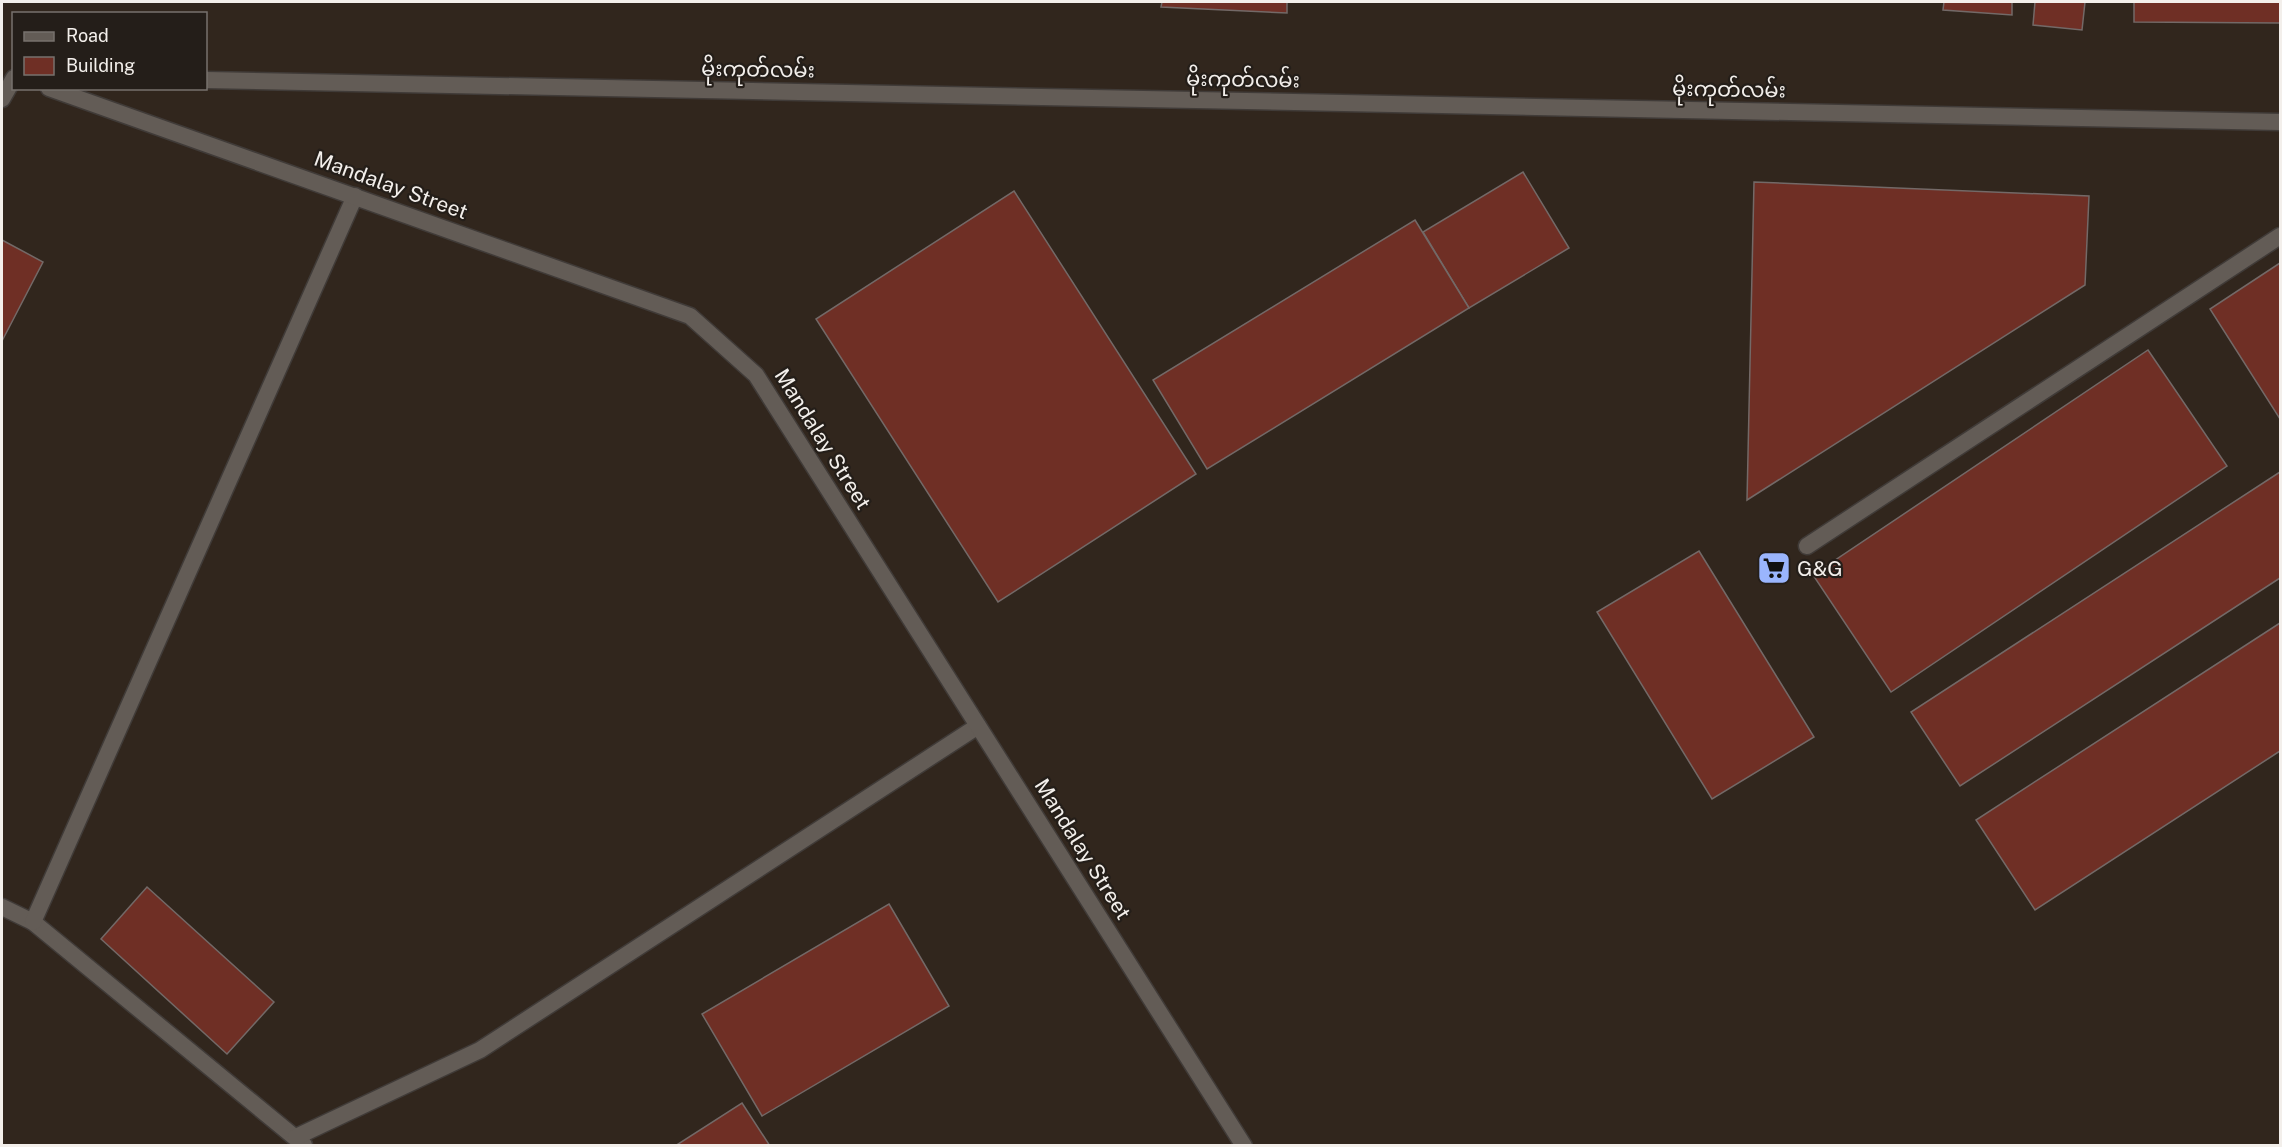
<svg xmlns="http://www.w3.org/2000/svg" width="2282" height="1147" font-family="'Public Sans','Noto Sans Myanmar',sans-serif">
	<style>
		.built { fill: #31261d; fill-rule: evenodd }
		.building { fill: #6f2f25; stroke: #736967; stroke-width: 1.5 }
		.lines { fill: none; stroke-linecap: round; stroke-linejoin: round }
		.service-casing { stroke: #403b38; stroke-width: 19 }
		.minor-casing { stroke: #403b38; stroke-width: 19 }
		.service { stroke: #635c56; stroke-width: 16 }
		.minor { stroke: #635c56; stroke-width: 16 }
		.labels { text-anchor: middle; dominant-baseline: central; stroke-width: 4.5; stroke-linejoin: round; paint-order: stroke }
		.street-label { font-size: 21px; fill: #f3efeb; stroke: #241e19 }
		.poi-label { font-size: 21px; fill: #f3efeb; stroke: #241e19; text-anchor: start }
	</style>
	<rect width="100%" height="100%" fill="#241e19"/>
	<path class="built" d="M2,2H2280V1145H2ZM14,14H206V88H14Z"/>
	<g class="building">
		<polygon points="1162,2 1287,2 1287,13 1161,7"/>
		<polygon points="1944,2 2012,2 2012,15 1943,10"/>
		<polygon points="2035,2 2085,2 2082,30 2033,25"/>
		<polygon points="2134,2 2280,2 2280,23 2134,22"/>
		<polygon points="1523,172 1569,248 1469,308 1423,232"/>
		<polygon points="1754,182 2089,196 2085,285 1747,500"/>
		<polygon points="1014,191 1196,474 998,602 816,319"/>
		<polygon points="1415,220 1469,308 1207,469 1153,380"/>
		<polygon points="2,240 43,262 2,341"/>
		<polygon points="2280,263 2280,419 2210,309"/>
		<polygon points="2148,350 2227,466 1891,692 1813,575"/>
		<polygon points="2280,472 2280,578 1960,786 1911,712"/>
		<polygon points="1699,551 1814,737 1712,799 1597,612"/>
		<polygon points="2280,623 2280,751 2035,910 1976,820"/>
		<polygon points="147,887 274,1002 227,1054 101,939"/>
		<polygon points="889,904 949,1006 762,1116 702,1014"/>
		<polygon points="742,1103 770,1146 675,1146"/>
	</g>
	<g class="lines">
		<defs>
			<g id="service">
				<polyline points="1807,546 2280,236"/>
				<polyline points="2,907 33,922 304,1145"/>
				<polyline points="33,922 355,196"/>
				<polyline points="296,1137 480,1050 978,726"/>
			</g>
			<g id="minor">
				<polyline points="206,80 2280,122"/>
				<polyline points="49,88 690,316 756,375 1244,1146"/>
				<polyline points="2,99 14,78"/>
			</g>
		</defs>
		<use href="#service" class="service-casing"/>
		<use href="#minor" class="minor-casing"/>
		<use href="#service" class="service"/>
		<use href="#minor" class="minor"/>
	</g>
	<defs>
		<symbol id="supermarket-square" viewBox="-11 -11 22 22"><rect x="-9" y="-9" width="18" height="18" rx="4" fill="#9ab5fd" stroke="#241e19"/><path d="M-6-5.5h2.5l.6 2H6L4.5 2H-2.5L-4.4-4H-6ZM-1.5 3.2a1.3 1.3 0 1 0 .1 0ZM3 3.2a1.3 1.3 0 1 0 .1 0Z" fill="#111"/></symbol>
	</defs>
	<g fill-rule="evenodd">
		<use href="#supermarket-square" x="1755" y="549" width="38" height="38"/>
	</g>
	<g class="labels">
		<g class="street-label">
			<text transform="translate(758 69) rotate(1)">မိုးကုတ်လမ်း</text>
			<text transform="translate(1243 79) rotate(1)">မိုးကုတ်လမ်း</text>
			<text transform="translate(1729 89) rotate(1)">မိုးကုတ်လမ်း</text>
			<text transform="translate(391 185) rotate(20)">Mandalay Street</text>
			<text transform="translate(823 439) rotate(58)">Mandalay Street</text>
			<text transform="translate(1083 849) rotate(58)">Mandalay Street</text>
		</g>
		<g class="poi-label">
			<text x="1797" y="568">G&amp;G</text>
		</g>
	</g>
	<rect width="2282" height="1147" fill="none" stroke="#f3efeb" stroke-width="6"/>
	<rect x="12" y="12" width="195" height="78" fill="#241e19" stroke="#77726d" stroke-width="1.5"/>
	<rect x="24" y="32" width="30" height="9" fill="#635c56" stroke="#77726d" stroke-width="1.5"/>
	<text x="66" y="42" font-size="18" fill="#f3efeb">Road</text>
	<rect x="24" y="57" width="30" height="18" fill="#6f2f25" stroke="#77726d" stroke-width="1.5"/>
	<text x="66" y="72" font-size="18" fill="#f3efeb">Building</text>
</svg>
